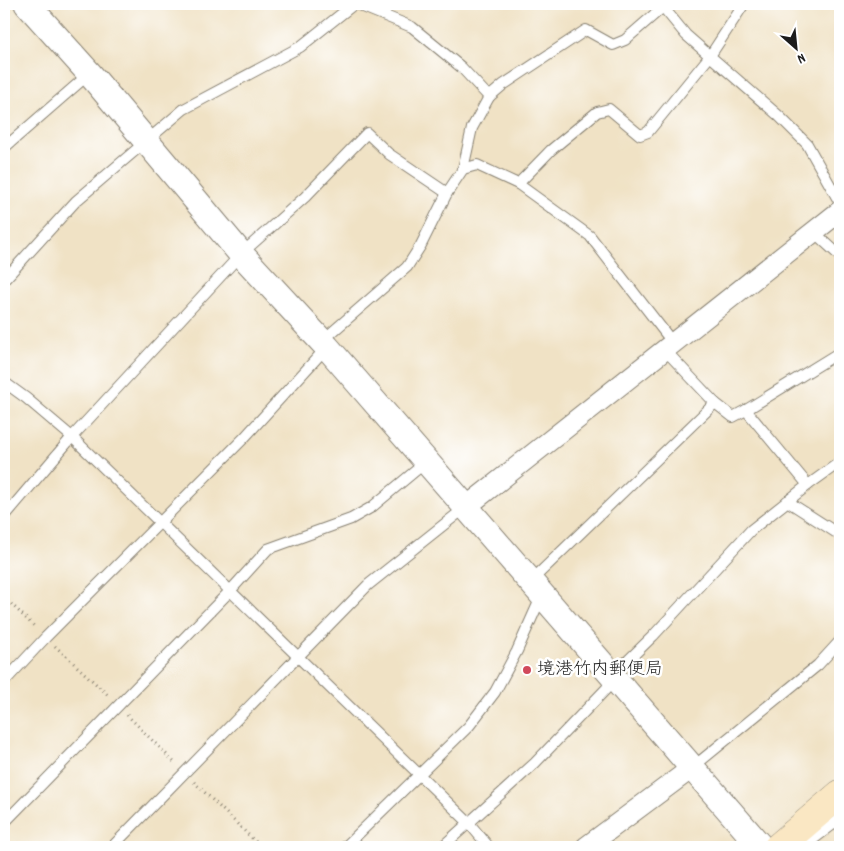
<svg xmlns="http://www.w3.org/2000/svg" width="844" height="851" font-family="Dekko,'Klee One',sans-serif">
	<style>
		.lines { fill: none; stroke-linecap: round; stroke-linejoin: round }
		.service-casing { stroke: #867f70; stroke-width: 12 }
		.minor-casing { stroke: #867f70; stroke-width: 22 }
		.tertiary-casing { stroke: #867f70; stroke-width: 27 }
		.secondary-casing { stroke: #867f70; stroke-width: 29 }
		.path { stroke: #867f70; stroke-width: 3; stroke-dasharray: 1 4; stroke-linecap: butt }
		.service { stroke: #fff; stroke-width: 10 }
		.minor { stroke: #fff; stroke-width: 20 }
		.tertiary { stroke: #fff; stroke-width: 25 }
		.secondary { stroke: #fae7c3; stroke-width: 28 }
		.poi-dot { fill: #d1495b; stroke: #fff; stroke-width: 2 }
		.labels { text-anchor: middle; dominant-baseline: central; stroke-width: 5; stroke-linejoin: round; paint-order: stroke }
		.poi-label { font-size: 18px; fill: #1c1c1c; stroke: #fff; text-anchor: start }
	</style>
	<rect width="100%" height="100%" fill="#fff"/>
	<filter id="ink" filterUnits="userSpaceOnUse"><feTurbulence type="fractalNoise" baseFrequency=".02" numOctaves="2"/><feDisplacementMap in="SourceGraphic" scale="10" xChannelSelector="R" yChannelSelector="G"/><feConvolveMatrix kernelMatrix="1 2 1 2 8 2 1 2 1" color-interpolation-filters="sRGB"/></filter>
	<filter id="wash" filterUnits="userSpaceOnUse"><feTurbulence type="fractalNoise" baseFrequency=".0096" numOctaves="4" result="noise"/><feDisplacementMap in="SourceGraphic" scale="20" xChannelSelector="R" yChannelSelector="G"/><feGaussianBlur stdDeviation="1.12" result="paint"/><feColorMatrix in="noise" values="0 0 0 0 0 0 0 0 0 0 0 0 0 0 0 0 0 1.4 0 .05"/><feComposite in="paint" operator="in"/></filter>
	<g filter="url(#wash)">
		<rect width="100%" height="100%" fill="#f0e2c5"/>
	</g>
	<g filter="url(#ink)">
		<g class="lines">
			<defs>
				<g id="service">
					<polyline points="356,4 412,27 461,67 489,97"/>
					<polyline points="744,4 710,56 779,116 807,144 840,203"/>
					<polyline points="4,148 89,74"/>
					<polyline points="463,169 472,128 489,97 503,85 586,30 613,45 625,40 663,7 660,4"/>
					<polyline points="518,184 551,150 597,112 609,109 640,135 648,132 710,56 686,35 663,7"/>
					<polyline points="814,232 840,256"/>
					<polyline points="4,280 76,201 184,109 300,47 354,4"/>
					<polyline points="322,341 407,267 421,245 447,193 463,169 477,165 518,184 590,236 673,343"/>
					<polyline points="4,382 26,398 72,437 468,822 489,847"/>
					<polyline points="746,410 840,352"/>
					<polyline points="808,485 840,462"/>
					<polyline points="787,501 840,535"/>
					<polyline points="4,517 72,437 241,254 305,197 367,133 389,154 447,193"/>
					<polyline points="531,581 715,403 665,350"/>
					<polyline points="4,682 46,637 244,438 327,347"/>
					<polyline points="693,767 818,665 840,641"/>
					<polyline points="4,823 230,591 268,549 351,519 372,507 426,462"/>
					<polyline points="112,847 368,585 466,507"/>
					<polyline points="345,847 469,726 495,692 517,651 542,595"/>
					<polyline points="442,847 535,763 607,688 612,676 653,636 751,530 808,485 746,410 733,417 715,403"/>
					<polyline points="803,847 840,819"/>
				</g>
				<g id="minor">
					<polyline points="466,507 840,211"/>
					<polyline points="586,847 692,768"/>
				</g>
				<polyline id="tertiary" points="27,4 89,73 241,254 327,347 761,847"/>
				<polyline id="secondary" points="778,847 840,794"/>
			</defs>
			<use href="#service" class="service-casing"/>
			<use href="#minor" class="minor-casing"/>
			<use href="#tertiary" class="tertiary-casing"/>
			<use href="#secondary" class="secondary-casing"/>
			<g class="path">
				<polyline points="4,597 36,628"/>
				<polyline points="55,646 109,696"/>
				<polyline points="127,715 176,764"/>
				<polyline points="194,782 261,847"/>
			</g>
			<use href="#service" class="service"/>
			<use href="#minor" class="minor"/>
			<use href="#tertiary" class="tertiary"/>
			<use href="#secondary" class="secondary"/>
		</g>
	</g>
	<circle class="poi-dot" cx="527" cy="670" r="5"/>
	<g class="labels">
		<g class="poi-label">
			<text x="537" y="670">境港竹内郵便局</text>
		</g>
	</g>
	<rect width="844" height="851" fill="none" stroke="#fff" stroke-width="20"/>
	<g transform="translate(796 48) rotate(153)" stroke="#ffffff" stroke-width="4" paint-order="stroke">
	<path d="M0-4L9 19L0 12L-9 19Z" fill="#1c1c1c"/>
	<text y="-8" font-size="14" font-weight="bold" text-anchor="middle" fill="#1c1c1c">N</text>
	</g>
</svg>
